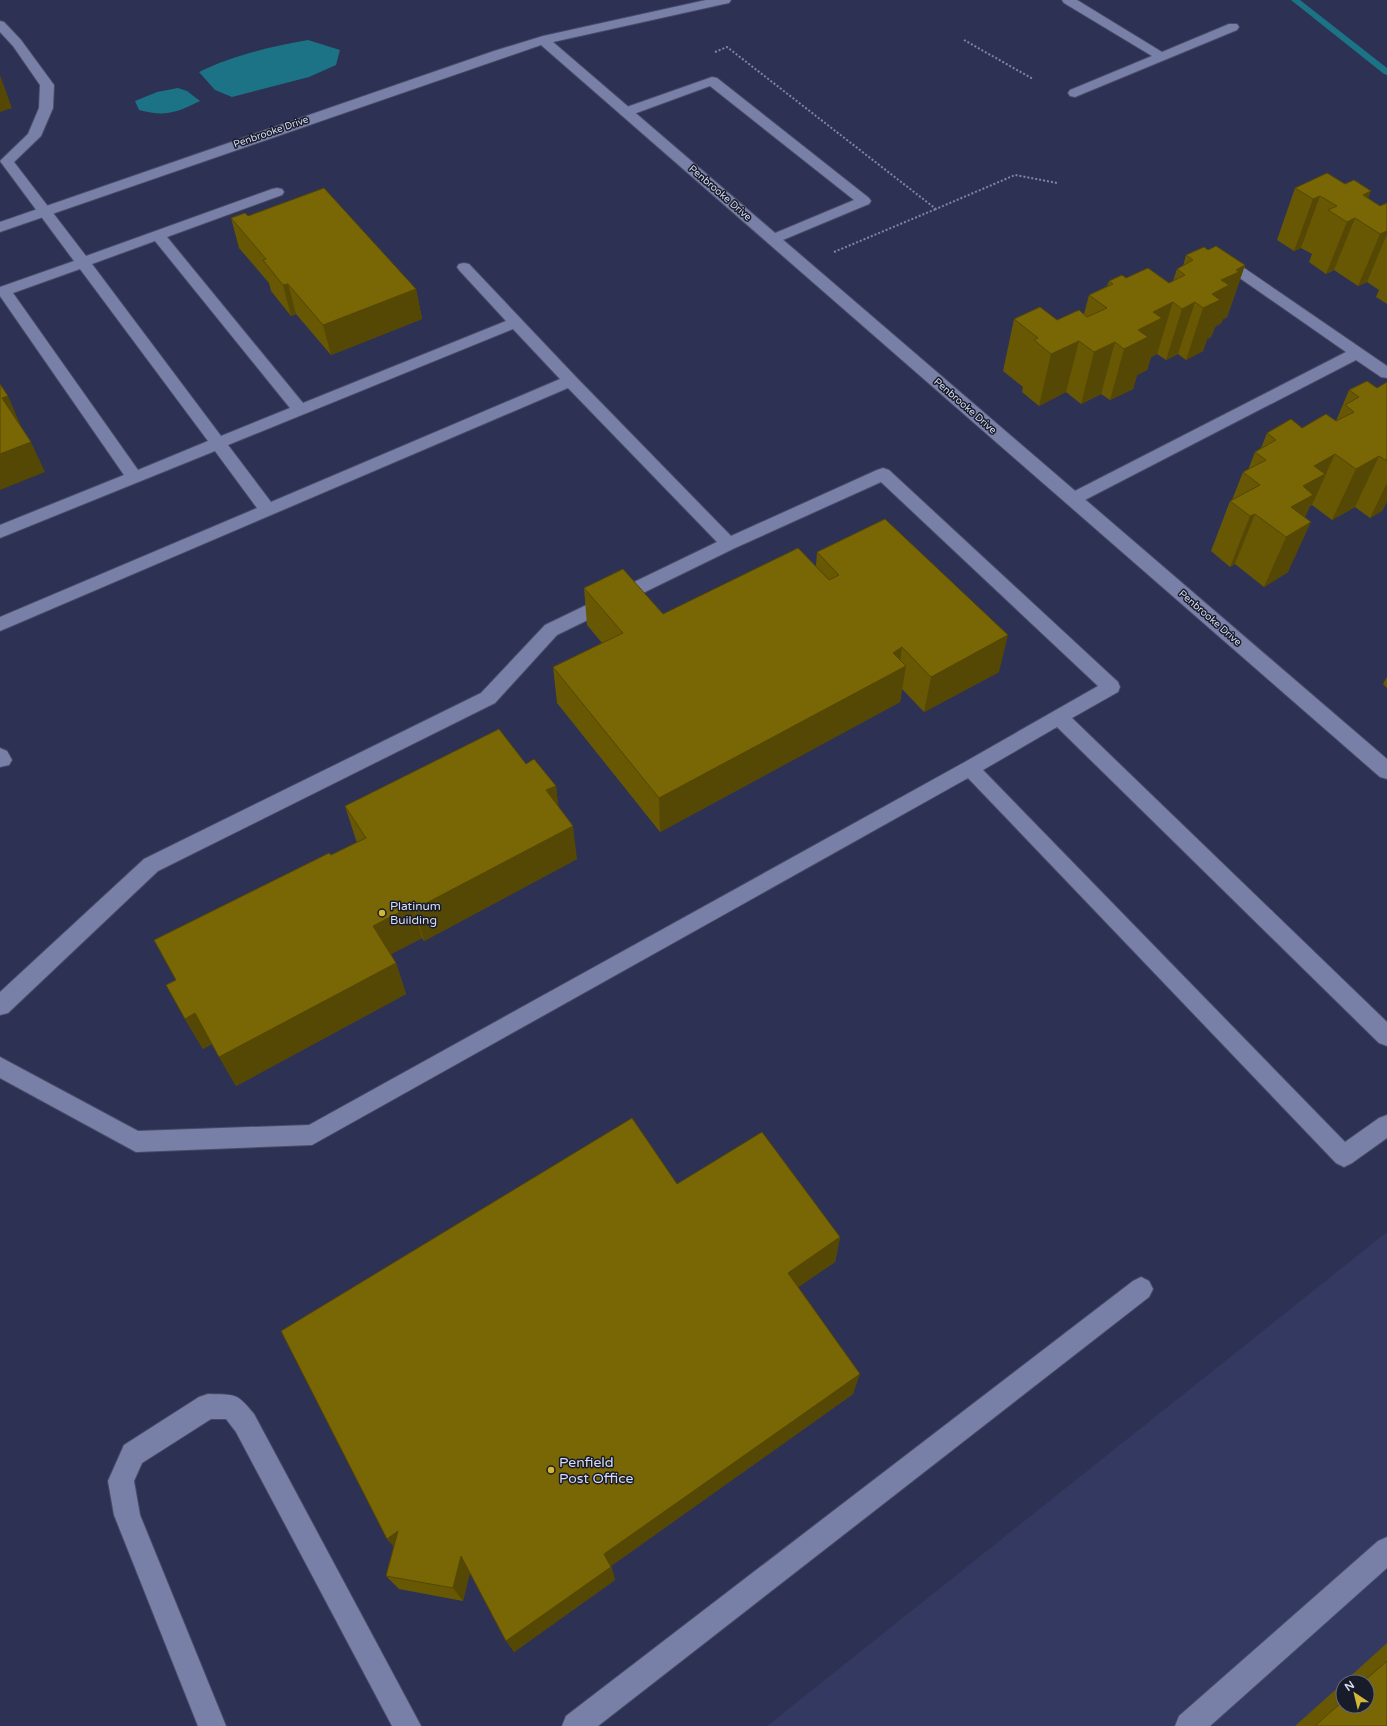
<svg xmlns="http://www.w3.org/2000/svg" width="1387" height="1726" font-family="'Varela Round',sans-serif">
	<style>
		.built { fill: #343961; fill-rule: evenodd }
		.water { fill: #1c7386 }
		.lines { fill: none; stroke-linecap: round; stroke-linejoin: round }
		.stream { fill: #1c7386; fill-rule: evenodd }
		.lane-casing { stroke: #484b68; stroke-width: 2 }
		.street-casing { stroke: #484b68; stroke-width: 2 }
		.path { stroke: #8286a2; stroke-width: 2; stroke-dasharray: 2 2; stroke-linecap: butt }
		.lane { fill: #7980a7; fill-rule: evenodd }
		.street { fill: #7980a7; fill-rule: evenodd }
		.wall { fill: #685804 }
		.shaded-wall { fill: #554704 }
		.building { fill: #796605; stroke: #554704 }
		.poi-dot { fill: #d2b635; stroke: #181b2a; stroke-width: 1.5 }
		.labels { text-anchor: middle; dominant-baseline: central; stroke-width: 3; stroke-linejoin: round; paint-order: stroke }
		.far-street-label { font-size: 10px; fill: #d8dcf2; stroke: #181b2a }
		.poi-label { font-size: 12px; fill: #d8dcf2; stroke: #181b2a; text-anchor: start }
		.near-poi-label { font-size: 14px; fill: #d8dcf2; stroke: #181b2a; text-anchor: start }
	</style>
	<rect width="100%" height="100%" fill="#2d3153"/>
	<path class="built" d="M1387,1232V1726H767ZM1343,1682H1367V1706H1343Z"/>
	<g class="water">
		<path d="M308,40L340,50L336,65L309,77L232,97L215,90L199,72C233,55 270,47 308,40Z"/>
		<path d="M178,88L187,91L200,101C176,113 165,117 139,110L135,101L157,92Z"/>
	</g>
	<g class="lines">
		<polygon class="stream" points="1291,0 1300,0 1387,68 1387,75 1384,74"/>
		<defs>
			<g id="lane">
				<polygon points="1062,0 1077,0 1162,52 1229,24 1237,24 1239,27 1237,30 1075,97 1070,96 1068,93 1070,90 1152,56 1064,3"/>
				<path d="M0,21L4,22L21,40L54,85L53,108L41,136L14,162L86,256L272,189L277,188L282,189L284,192L282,195L167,237L303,403L506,321L459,270L457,267L459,264L464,263L469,264L576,377L731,536L877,470L883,468L889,470L1118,682L1120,687L1118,692L1072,718L1387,1022V1046L1379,1043L1057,727L983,770L1345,1142L1379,1118L1387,1115V1138L1352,1163L1344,1167L1336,1163L968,778L312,1145L136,1152L0,1078V1057L138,1131L309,1125L963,763L1098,686L881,482L735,548L557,635L495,703L158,871L8,1013L0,1015V992L144,859L481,693L545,625L717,542L568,388L0,631V617L257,508L215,451L0,538V525L124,475L0,296V287L74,261L0,161L28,134L39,108L40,85L13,46L0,32ZM155,241L290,408L221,436L92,264ZM80,269L208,441L138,470L13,293ZM513,329L560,379L271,502L228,445Z"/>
				<polygon points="712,77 717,78 869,198 871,201 869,204 778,242 773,243 768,242 766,239 768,236 854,200 710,86 631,115 621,115 619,112 621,109"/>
				<polygon points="1226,258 1231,259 1387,366 1387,378 1381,377 1356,360 1079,503 1073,505 1067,503 1065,499 1067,495 1346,352 1221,265 1219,262 1221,259"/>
				<polygon points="0,748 7,751 12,760 9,765 0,767"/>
				<polygon points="1141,1277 1149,1281 1153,1289 1149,1297 598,1726 562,1726 566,1716 1133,1281"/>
				<path d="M208,1394C236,1395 236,1392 254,1414L421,1726H392L236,1432L226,1419H211L142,1463L134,1481L140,1515L226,1726H198L114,1515L108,1481L124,1445L199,1397Z"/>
				<polygon points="1387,1537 1387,1568 1210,1726 1175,1726 1179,1716 1378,1541"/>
			</g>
			<polygon id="street" points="706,0 731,0 729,3 724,4 553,42 1387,759 1387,779 1380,777 541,45 0,232 0,222 494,51 543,36"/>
		</defs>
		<use href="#lane" class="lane-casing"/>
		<use href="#street" class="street-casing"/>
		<g class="path">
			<polyline points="964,40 1033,79"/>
			<polyline points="715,52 727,47 936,209 1015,175 1057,183"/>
			<polyline points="834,252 936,209"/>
		</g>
		<use href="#lane" class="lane"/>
		<use href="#street" class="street"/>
	</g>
	<g class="wall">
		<polygon points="1295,188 1368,199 1380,206 1387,203 1387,304 1376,297 1379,290 1367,282 1358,286 1334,270 1326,274 1309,262 1312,254 1301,248 1294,251 1277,240"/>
		<polygon points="248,216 416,289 422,319 331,355 296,314 291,316 271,291 269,283 239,248 231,218"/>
		<polygon points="1208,250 1245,265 1227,317 1223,319 1221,323 1215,327 1211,337 1207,339 1203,351 1186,360 1178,354 1166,360 1157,354 1151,357 1147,370 1137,375 1133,389 1110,400 1101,394 1081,404 1066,392 1039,406 1022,392 1023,387 1003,371 1014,319 1057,320 1084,314 1089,295 1107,286 1109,281 1126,278 1169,283 1173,281 1177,269 1183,266 1186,255"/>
		<polygon points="1387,382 1387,501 1382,511 1370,518 1355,507 1332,520 1312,505 1310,506 1305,517 1288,572 1264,587 1235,564 1230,567 1211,551 1230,501 1232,500 1243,472 1248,470 1255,452 1261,448 1267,433 1302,428 1336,421 1349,390 1377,388"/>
		<polygon points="817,552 999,672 924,712 902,689 900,702 660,832 557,703 553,667 602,643 587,625 584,588 663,614 816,566"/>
		<polygon points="1387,677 1387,688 1383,684"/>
		<polygon points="526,764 556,786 558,806 577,859 424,941 422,938 391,954 396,963 406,994 236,1086 212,1044 203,1049 185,1019 176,980 331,855 357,842 356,840 345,806"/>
		<polygon points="677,1184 840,1237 835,1262 798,1287 853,1394 611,1566 615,1580 514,1652 470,1572 463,1601 399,1589 386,1576 394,1546 387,1539"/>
		<polygon points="1387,1643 1387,1726 1295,1726 1343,1683 1343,1706 1367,1682 1344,1682"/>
	</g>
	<g class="shaded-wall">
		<polygon points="0,75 12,108 0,112"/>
		<polygon points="1371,191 1359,221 1355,218 1334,270 1326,274 1347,222 1363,195"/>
		<polygon points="1320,196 1301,248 1294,251 1313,199"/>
		<polygon points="1387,231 1387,234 1367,282 1358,286 1380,234"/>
		<polygon points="1245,265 1227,317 1223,319 1221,323 1215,327 1211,337 1207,339 1203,351 1186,360 1203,308 1221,280 1236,270"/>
		<polygon points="288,284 296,314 291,316 283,285"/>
		<polygon points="416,289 422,319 331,355 323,325"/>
		<polygon points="1173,302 1157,354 1151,357 1147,370 1137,375 1133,389 1110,400 1124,349 1153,312"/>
		<polygon points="1195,302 1178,354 1166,360 1182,309"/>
		<polygon points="1079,341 1066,392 1039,406 1051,354"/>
		<polygon points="1115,342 1101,394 1081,404 1094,352"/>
		<polygon points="8,396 21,426 16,428 2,398"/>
		<polygon points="31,442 45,472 0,490 0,454"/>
		<polygon points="1335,454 1312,505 1310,506 1302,524 1311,522 1288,572 1264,587 1286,537 1291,507 1314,466"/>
		<polygon points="1379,456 1355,507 1332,520 1356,469"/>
		<polygon points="1387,483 1387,501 1382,511 1370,518"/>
		<polygon points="1255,514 1235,564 1230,567 1250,516"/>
		<polygon points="1008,635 999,672 924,712 931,677"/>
		<polygon points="902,647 899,670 906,666 900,702 660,832 659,798"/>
		<polygon points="556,786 560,820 546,790"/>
		<polygon points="573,826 577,859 424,941 415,909"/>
		<polygon points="413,905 422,938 384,958 373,926"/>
		<polygon points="396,963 406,994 236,1086 219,1057"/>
		<polygon points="195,1013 213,1043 203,1049 185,1019"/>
		<polygon points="840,1237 835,1262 784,1297 788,1273"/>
		<polygon points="860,1374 853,1394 608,1568 604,1554"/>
		<polygon points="398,1531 399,1553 387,1539"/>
		<polygon points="461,1556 471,1569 463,1601 453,1588"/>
		<polygon points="611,1567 615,1580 514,1652 506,1641"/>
	</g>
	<g class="building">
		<polygon points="1327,173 1345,184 1354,180 1371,191 1363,195 1380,206 1387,203 1387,231 1380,234 1355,218 1347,222 1328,210 1337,206 1320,196 1313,199 1295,188"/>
		<polygon points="324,188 416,289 323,325 288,284 283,285 263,260 266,259 231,218 245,213 248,216"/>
		<polygon points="1216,246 1245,265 1236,270 1239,272 1221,280 1229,285 1212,294 1220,300 1203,308 1195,302 1182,309 1173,302 1153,312 1162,318 1138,330 1148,337 1124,349 1115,342 1094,352 1079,341 1051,354 1034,340 1038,338 1014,319 1040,307 1057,320 1079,310 1087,317 1107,308 1089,295 1113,284 1109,281 1122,275 1126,278 1148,268 1169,283 1185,275 1177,269 1193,260 1186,255 1204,247 1208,250"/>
		<polygon points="1367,381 1377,388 1387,382 1387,461 1379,456 1356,469 1335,454 1314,466 1325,474 1303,486 1313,495 1291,507 1311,522 1286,537 1255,514 1250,516 1230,501 1260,485 1243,472 1266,460 1255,452 1276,440 1267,433 1291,419 1302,428 1326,414 1336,421 1354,412 1345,405 1359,397 1349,390"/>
		<polygon points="0,384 8,396 2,398 31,442 0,454"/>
		<polygon points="885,519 1008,635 931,677 902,647 893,653 906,666 659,798 553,667 623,633 584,588 623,569 663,614 798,548 829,580 839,575 817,552"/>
		<polygon points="499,729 526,764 534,759 556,786 546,790 573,826 415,909 413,905 373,926 396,963 219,1057 195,1013 185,1019 166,985 176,980 154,940 329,853 331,855 366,838 345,806"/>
		<polygon points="632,1118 677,1184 762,1132 840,1237 788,1273 860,1374 604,1554 611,1567 506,1641 461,1556 453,1588 386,1576 398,1531 387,1539 281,1331"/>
		<polygon points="1387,1661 1387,1726 1315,1726 1343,1701 1343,1706 1367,1706 1367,1682 1363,1682"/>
	</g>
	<g class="poi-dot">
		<circle cx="382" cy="913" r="4"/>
		<circle cx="551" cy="1470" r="4"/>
	</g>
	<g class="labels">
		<g class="far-street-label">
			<text transform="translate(271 132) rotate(-19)">Penbrooke Drive</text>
			<text transform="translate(720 193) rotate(41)">Penbrooke Drive</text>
			<text transform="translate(965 406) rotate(41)">Penbrooke Drive</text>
			<text transform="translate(1210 618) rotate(41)">Penbrooke Drive</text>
		</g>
		<g class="poi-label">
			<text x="390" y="906">Platinum<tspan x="390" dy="14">Building</tspan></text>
		</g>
		<g class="near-poi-label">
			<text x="559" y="1462">Penfield<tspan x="559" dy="16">Post Office</tspan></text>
		</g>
	</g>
	<g transform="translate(1355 1694) rotate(325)"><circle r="19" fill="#181b2a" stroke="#65687a"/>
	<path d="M0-3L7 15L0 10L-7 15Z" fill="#d2b635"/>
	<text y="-6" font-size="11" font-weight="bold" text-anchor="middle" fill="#d8dcf2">N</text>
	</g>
</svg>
